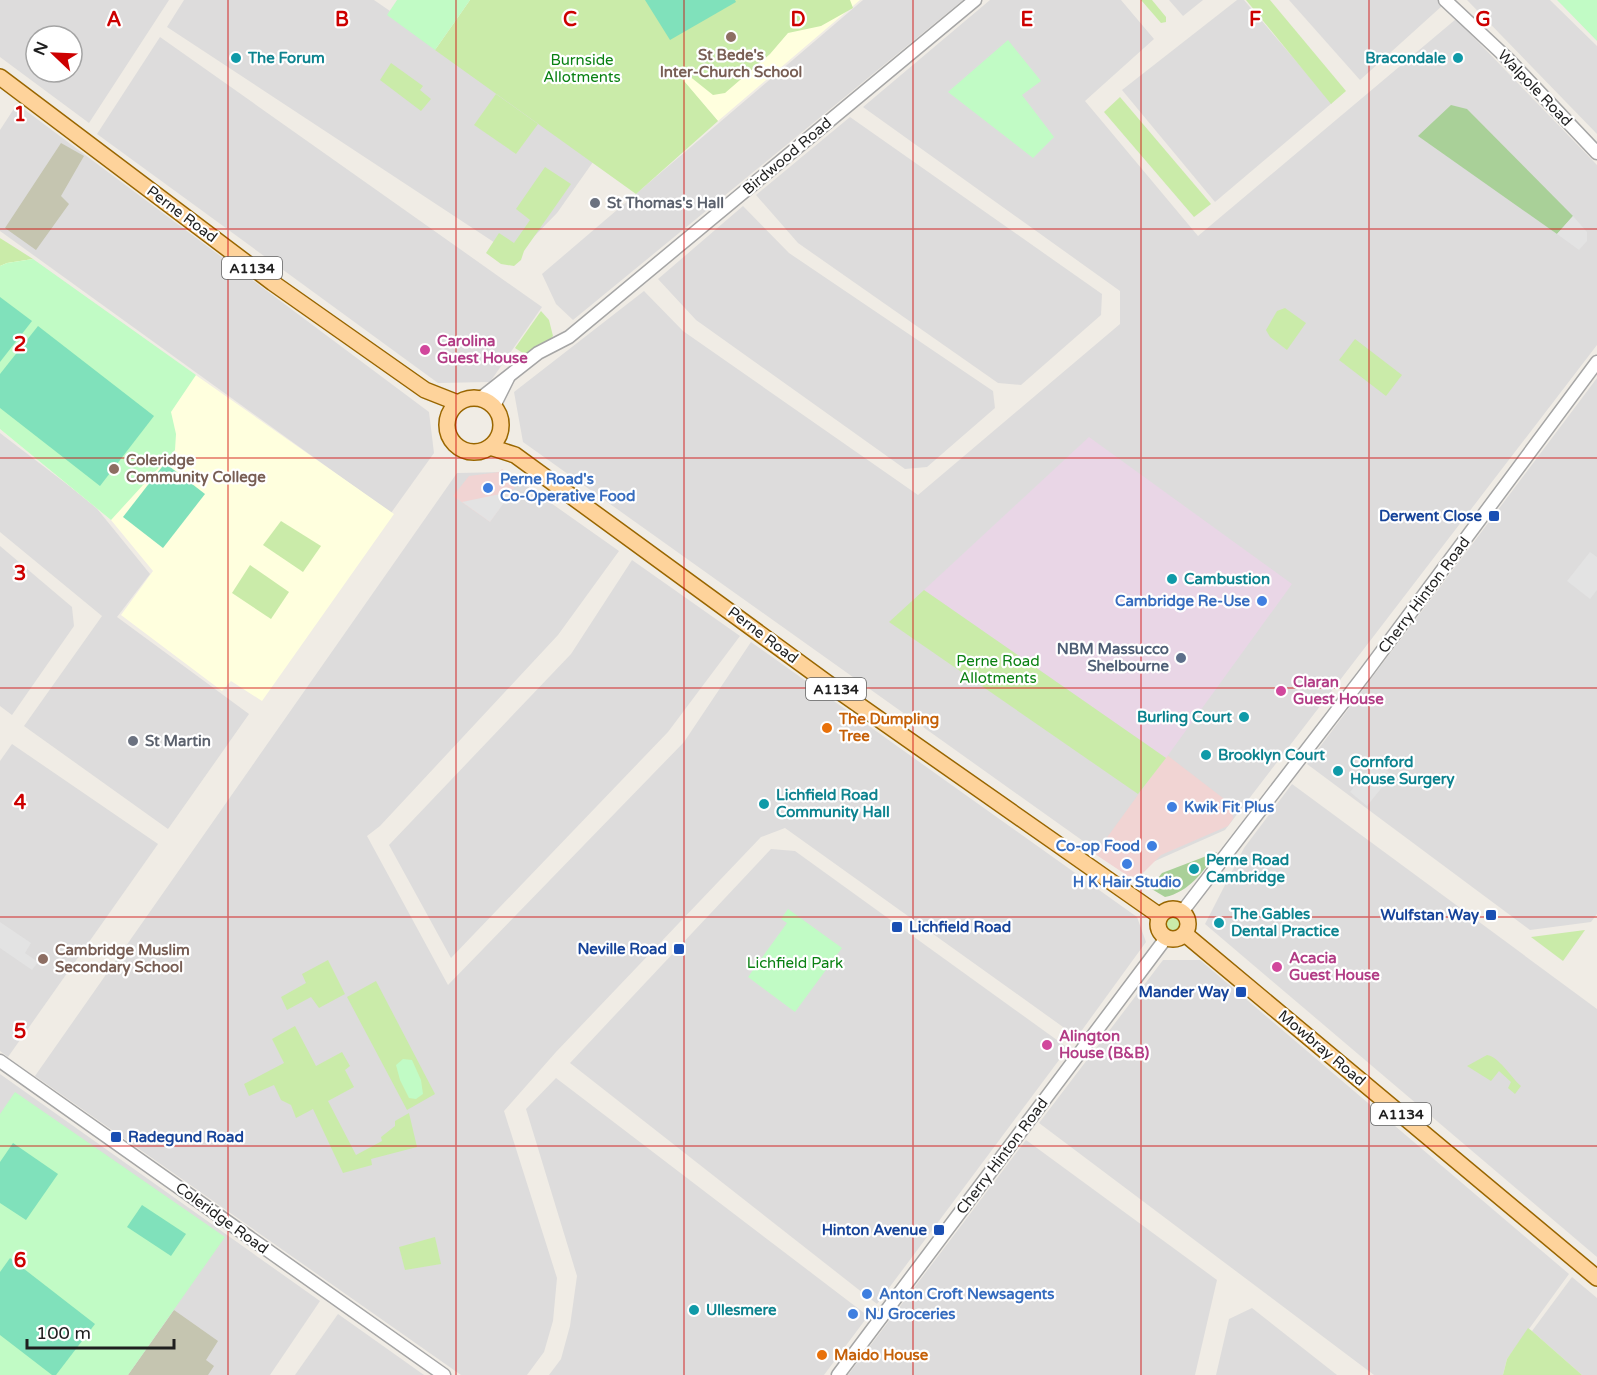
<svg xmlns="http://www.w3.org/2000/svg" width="1597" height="1375" font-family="'Varela Round',sans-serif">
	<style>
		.residential { fill: #dddcdc; fill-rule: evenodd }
		.commercial { fill: #f1d4d3 }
		.industrial { fill: #e9d6e6 }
		.education { fill: #ffffde }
		.construction { fill: #c5c5b0 }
		.grass { fill: #caeba9 }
		.forest { fill: #a9d098 }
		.park { fill: #c1fbc5 }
		.pitch { fill: #80e1bb }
		.parking { fill: #e3e3e3 }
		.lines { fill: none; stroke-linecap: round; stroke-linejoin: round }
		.minor-casing { stroke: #a6a6a6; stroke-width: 15 }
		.major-casing { stroke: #960; stroke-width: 18 }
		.minor { stroke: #fff; stroke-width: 12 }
		.major { stroke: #fed39b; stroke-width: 15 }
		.grid { fill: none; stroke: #cd0000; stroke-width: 1.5; stroke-opacity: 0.55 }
		.education-dot { fill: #8d6e63; stroke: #fff; stroke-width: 2 }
		.culture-dot { fill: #0f9aa8; stroke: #fff; stroke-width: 2 }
		.worship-dot { fill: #6b7280; stroke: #fff; stroke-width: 2 }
		.hotel-dot { fill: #d1479c; stroke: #fff; stroke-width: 2 }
		.shop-dot { fill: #3f7fe0; stroke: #fff; stroke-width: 2 }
		.transit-dot { fill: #1a4fb4; stroke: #fff; stroke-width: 2 }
		.service-dot { fill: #5c6f8a; stroke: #fff; stroke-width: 2 }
		.food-dot { fill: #e8710a; stroke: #fff; stroke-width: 2 }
		.labels { text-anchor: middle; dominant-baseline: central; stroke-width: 4.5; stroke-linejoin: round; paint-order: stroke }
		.shield { fill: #fff; stroke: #626262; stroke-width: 1.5 }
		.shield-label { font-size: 14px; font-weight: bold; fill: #1f1f1f }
		.education-label { font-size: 15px; font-weight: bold; fill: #785e54; stroke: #fff; text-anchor: start }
		.culture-label { font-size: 15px; font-weight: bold; fill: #0d838f; stroke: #fff; text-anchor: start }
		.park-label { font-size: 15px; fill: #098112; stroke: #fff }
		.street-label { font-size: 15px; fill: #1f1f1f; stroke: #fff }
		.worship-label { font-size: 15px; font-weight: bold; fill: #5b616d; stroke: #fff; text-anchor: start }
		.hotel-label { font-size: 15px; font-weight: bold; fill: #b23c85; stroke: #fff; text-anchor: start }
		.shop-label { font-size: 15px; font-weight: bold; fill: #366cbe; stroke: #fff; text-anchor: start }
		.transit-label { font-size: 15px; font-weight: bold; fill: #164399; stroke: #fff; text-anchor: end }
		.service-label { font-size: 15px; font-weight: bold; fill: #4e5e75; stroke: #fff; text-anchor: end }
		.food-label { font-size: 15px; font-weight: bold; fill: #c56008; stroke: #fff; text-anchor: start }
		.grid-label { font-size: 20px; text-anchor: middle; font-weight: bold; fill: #cd0000; stroke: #fff; stroke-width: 4.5; stroke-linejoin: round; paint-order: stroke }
	</style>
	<rect width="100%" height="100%" fill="#f0ece5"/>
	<g class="residential">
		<path d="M0,0H169L89,123L0,57ZM36,36H72V72H36Z"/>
		<polygon points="184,0 374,0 390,11 388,15 593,162 557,213 515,256 167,27"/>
		<polygon points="863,0 963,0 573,320 556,304 542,274"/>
		<polygon points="990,0 1121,0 1154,39 1085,101 1198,236 1456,19 1597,165 1597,345 1225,830 1128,873 523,442 514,392 644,291 683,331 918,495 1120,324 1120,291 863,107"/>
		<polygon points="1169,0 1203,0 1183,16"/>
		<polygon points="1237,0 1244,0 1332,103 1215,202 1122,90"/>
		<polygon points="1289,0 1438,0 1443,5 1360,80"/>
		<polygon points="1467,0 1550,0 1597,46 1597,134"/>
		<polygon points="160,37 542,307 490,382 438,383 97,134"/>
		<polygon points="17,104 429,412 434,453 391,513 0,231 0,130"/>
		<polygon points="850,117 1102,294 1101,315 1021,385 998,383 798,243 756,195"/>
		<polygon points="743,206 789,253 993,391 995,408 927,467 905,469 696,320 658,279"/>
		<polygon points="1597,378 1597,914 1591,922 1530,930 1307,764"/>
		<polygon points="0,433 94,505 150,574 117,617 249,714 168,829 24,726 102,616 0,532"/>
		<polygon points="507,472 619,551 558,635 380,826 367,836 448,985 684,742 751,642 1137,917 1146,942 1077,1037 785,828 761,837 556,1052 504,1111 557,1278 553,1321 544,1352 527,1375 461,1375 35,1076 457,473"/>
		<polygon points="0,546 72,607 74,626 12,715 0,706"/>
		<polygon points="632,560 740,636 668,732 451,958 389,845 571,654"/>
		<polygon points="12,744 158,844 8,1057 0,1051 0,761"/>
		<polygon points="1292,784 1597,1009 1597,1257 1205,924 1244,848"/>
		<polygon points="771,849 795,851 1068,1048 877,1304 570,1063"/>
		<polygon points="1163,960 1200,960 1569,1274 1507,1359 1503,1375 1374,1375 1039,1123"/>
		<polygon points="0,1074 320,1301 270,1375 0,1375"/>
		<polygon points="556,1078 868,1316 824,1375 549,1375 561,1359 570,1326 577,1276 526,1109"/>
		<polygon points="1026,1140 1217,1280 1195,1375 848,1375"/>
		<polygon points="1572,1277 1597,1298 1597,1375 1582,1375 1532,1331"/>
		<polygon points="1252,1308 1337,1375 1216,1375 1229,1319"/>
		<polygon points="338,1314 424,1375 295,1375"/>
	</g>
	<g class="commercial">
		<polygon points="502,469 519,481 490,522 453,496 469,476 499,472"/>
		<polygon points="1167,755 1232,805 1233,819 1228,826 1161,855 1139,877 1128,876 1095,854"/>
	</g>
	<polygon class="industrial" points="1089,437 1292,584 1166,758 924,590"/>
	<g class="education">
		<polygon points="613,0 860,0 718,121"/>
		<polygon points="0,238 394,514 262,701 231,681 222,691 121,615 153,571 111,520 0,429"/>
	</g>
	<g class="construction">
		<polygon points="61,143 84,156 61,196 69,204 36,250 5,228"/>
		<polygon points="174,1310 218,1341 206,1360 214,1366 208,1375 128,1375"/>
	</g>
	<g class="grass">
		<polygon points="470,0 850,0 853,8 821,26 788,33 770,54 725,93 713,95 683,71 673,68 718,121 636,194 435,50"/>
		<polygon points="1141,0 1152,0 1166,17 1166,22 1161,23"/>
		<polygon points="1246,0 1270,0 1346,91 1331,104"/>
		<polygon points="391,63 423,86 420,90 431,99 421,111 380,80"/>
		<polygon points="496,94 538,124 516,154 474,125"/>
		<polygon points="1120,97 1211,204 1194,217 1104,112"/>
		<polygon points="545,167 571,184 524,251 521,260 514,266 501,264 486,253 499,233 514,243 530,220 516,209"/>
		<polygon points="0,238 33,259 7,263 0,266"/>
		<polygon points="1285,308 1306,323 1287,350 1270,337 1266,330 1277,311"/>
		<polygon points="541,311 549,320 553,336 548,342 526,355 515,348"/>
		<polygon points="1355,339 1402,375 1386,396 1339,360"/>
		<polygon points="281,521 321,546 303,572 263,545"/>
		<polygon points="250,565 289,592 271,619 232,593"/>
		<polygon points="924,590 1166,758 1138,794 889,622"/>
		<circle cx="1173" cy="924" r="10"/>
		<polygon points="1585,930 1563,961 1531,937"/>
		<polygon points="328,960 345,994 319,1008 311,997 287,1010 281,997 306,983 302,974"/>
		<polygon points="376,981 435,1094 407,1110 347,997"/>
		<polygon points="295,1026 316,1066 342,1052 350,1066 345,1070 354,1087 328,1101 356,1155 382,1141 381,1137 395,1126 395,1121 409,1113 417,1147 371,1159 372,1165 343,1173 313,1109 296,1118 291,1105 281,1100 274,1085 249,1096 244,1084 284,1063 272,1039"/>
		<path d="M1487,1055C1498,1056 1511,1077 1521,1086L1515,1094L1508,1088L1511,1082L1499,1071L1491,1081L1467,1066Z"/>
		<polygon points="435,1237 441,1264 405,1270 399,1247"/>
		<polygon points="1528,1328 1532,1331 1582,1375 1503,1375 1507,1359"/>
	</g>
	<g class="forest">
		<polygon points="1451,105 1467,109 1573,216 1557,234 1418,136"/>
		<path d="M1217,852C1204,871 1189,892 1165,897L1150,888L1162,873Z"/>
	</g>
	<g class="park">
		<polygon points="397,0 470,0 435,50 387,15"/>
		<polygon points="1557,0 1597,0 1597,41 1562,5"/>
		<polygon points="1008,40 1041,81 1022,95 1054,137 1033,158 948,92"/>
		<polygon points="33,259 196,375 171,412 176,434 175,450 111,520 0,429 0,266 7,263"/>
		<polygon points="788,909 842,948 795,1012 748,977 787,923 781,919"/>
		<polygon points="403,1059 412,1060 421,1080 423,1094 416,1099 409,1098 400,1080 396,1065"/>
		<polygon points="15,1092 225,1237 128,1375 0,1375 0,1114"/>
	</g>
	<g class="pitch">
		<polygon points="645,0 735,0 736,2 670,40"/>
		<polygon points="0,297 32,321 0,362"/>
		<polygon points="38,326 154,416 100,486 0,408 0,374"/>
		<polygon points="165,463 205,494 163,548 123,517"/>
		<polygon points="13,1143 58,1174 26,1220 0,1203 0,1162"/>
		<polygon points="142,1205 186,1234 171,1256 127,1227"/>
		<polygon points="10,1258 95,1324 56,1375 52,1375 0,1335 0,1272"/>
	</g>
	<g class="parking">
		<polygon points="1573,216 1587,232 1587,241 1579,250 1557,234"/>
		<polygon points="505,493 509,496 490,522 462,502"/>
		<polygon points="1590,552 1597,557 1597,590 1590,599 1567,581"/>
		<polygon points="1375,761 1392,775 1367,806 1350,792"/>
		<polygon points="0,922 31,943 25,953 38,962 32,970 0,948"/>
	</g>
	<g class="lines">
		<defs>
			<g id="minor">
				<polyline points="1445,0 1508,59 1597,153"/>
				<polyline points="481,398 538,353 569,337 975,0"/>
				<polyline points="494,406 508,378"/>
				<polyline points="1182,912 1365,674 1597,362"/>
				<polyline points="0,1061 444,1375"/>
				<polyline points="838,1375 1166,938"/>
			</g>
			<g id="major">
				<polyline points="0,77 273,283 425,390 458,403"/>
				<circle cx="474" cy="425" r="27"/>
				<polyline points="490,447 515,455 826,682 1160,916"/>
				<circle cx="1173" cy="924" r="15"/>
				<polyline points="1185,934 1597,1278"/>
			</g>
		</defs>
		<use href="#minor" class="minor-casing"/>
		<use href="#major" class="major-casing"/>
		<use href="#minor" class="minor"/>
		<use href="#major" class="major"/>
	</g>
	<path class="grid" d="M228,0V1375M456,0V1375M684,0V1375M913,0V1375M1141,0V1375M1369,0V1375M0,229H1597M0,458H1597M0,688H1597M0,917H1597M0,1146H1597"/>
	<g class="education-dot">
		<circle cx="731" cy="37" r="6"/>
		<circle cx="114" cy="469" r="6"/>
		<circle cx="43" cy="959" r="6"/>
	</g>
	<g class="culture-dot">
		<circle cx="236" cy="58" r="6"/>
		<circle cx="1458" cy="58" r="6"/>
		<circle cx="1172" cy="579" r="6"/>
		<circle cx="1244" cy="717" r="6"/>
		<circle cx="1206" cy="755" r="6"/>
		<circle cx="1338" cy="771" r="6"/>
		<circle cx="764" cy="804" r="6"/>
		<circle cx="1194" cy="869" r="6"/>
		<circle cx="1219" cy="923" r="6"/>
		<circle cx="694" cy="1310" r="6"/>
	</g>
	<g class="worship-dot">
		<circle cx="595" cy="203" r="6"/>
		<circle cx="133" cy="741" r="6"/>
	</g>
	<g class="hotel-dot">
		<circle cx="425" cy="350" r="6"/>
		<circle cx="1281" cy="691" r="6"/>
		<circle cx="1277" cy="967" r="6"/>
		<circle cx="1047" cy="1045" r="6"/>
	</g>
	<g class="shop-dot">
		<circle cx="488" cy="488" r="6"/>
		<circle cx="1262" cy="601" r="6"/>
		<circle cx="1172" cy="807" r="6"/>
		<circle cx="1152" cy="846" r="6"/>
		<circle cx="1127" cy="864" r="6"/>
		<circle cx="867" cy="1294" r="6"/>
		<circle cx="853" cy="1314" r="6"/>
	</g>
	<g class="transit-dot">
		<rect x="1488" y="510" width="12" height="12" rx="3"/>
		<rect x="1485" y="909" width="12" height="12" rx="3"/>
		<rect x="891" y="921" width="12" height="12" rx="3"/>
		<rect x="673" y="943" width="12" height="12" rx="3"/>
		<rect x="1235" y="986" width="12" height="12" rx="3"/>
		<rect x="110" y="1131" width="12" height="12" rx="3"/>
		<rect x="933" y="1224" width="12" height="12" rx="3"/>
	</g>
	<circle class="service-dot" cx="1181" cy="658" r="6"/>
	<g class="food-dot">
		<circle cx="827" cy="728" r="6"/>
		<circle cx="822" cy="1355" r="6"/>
	</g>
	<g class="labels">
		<g class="shield">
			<rect x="222" y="257" width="60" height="22" rx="4.5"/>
			<rect x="806" y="678" width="60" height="22" rx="4.5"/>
			<rect x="1371" y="1103" width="60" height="22" rx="4.5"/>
		</g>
		<g class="shield-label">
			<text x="252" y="268">A1134</text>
			<text x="836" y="689">A1134</text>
			<text x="1401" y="1114">A1134</text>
		</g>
		<g class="education-label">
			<text x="731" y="55" text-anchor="middle">St Bede's<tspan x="731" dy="17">Inter-Church School</tspan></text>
			<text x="126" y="460">Coleridge<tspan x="126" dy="17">Community College</tspan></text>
			<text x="55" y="950">Cambridge Muslim<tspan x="55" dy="17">Secondary School</tspan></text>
		</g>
		<g class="culture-label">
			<text x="248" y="58">The Forum</text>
			<text x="1446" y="58" text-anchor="end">Bracondale</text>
			<text x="1184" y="579">Cambustion</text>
			<text x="1232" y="717" text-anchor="end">Burling Court</text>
			<text x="1218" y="755">Brooklyn Court</text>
			<text x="1350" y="762">Cornford<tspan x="1350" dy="17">House Surgery</tspan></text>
			<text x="776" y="795">Lichfield Road<tspan x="776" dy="17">Community Hall</tspan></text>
			<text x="1206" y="860">Perne Road<tspan x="1206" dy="17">Cambridge</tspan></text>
			<text x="1231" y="914">The Gables<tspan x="1231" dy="17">Dental Practice</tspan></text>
			<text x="706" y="1310">Ullesmere</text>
		</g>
		<g class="park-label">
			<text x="582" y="60">Burnside<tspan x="582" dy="17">Allotments</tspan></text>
			<text x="998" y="661">Perne Road<tspan x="998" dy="17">Allotments</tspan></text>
			<text x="795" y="963">Lichfield Park</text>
		</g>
		<g class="street-label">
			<text transform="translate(1535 88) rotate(46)">Walpole Road</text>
			<text transform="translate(787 156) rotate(-40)">Birdwood Road</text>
			<text transform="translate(182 214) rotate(37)">Perne Road</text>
			<text transform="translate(1424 595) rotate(-53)">Cherry Hinton Road</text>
			<text transform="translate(763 635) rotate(37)">Perne Road</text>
			<text transform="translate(1322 1048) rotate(40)">Mowbray Road</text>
			<text transform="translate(1002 1156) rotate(-53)">Cherry Hinton Road</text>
			<text transform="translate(222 1218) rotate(36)">Coleridge Road</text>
		</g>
		<g class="worship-label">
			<text x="607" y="203">St Thomas's Hall</text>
			<text x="145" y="741">St Martin</text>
		</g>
		<g class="hotel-label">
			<text x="437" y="341">Carolina<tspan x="437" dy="17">Guest House</tspan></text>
			<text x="1293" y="682">Claran<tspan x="1293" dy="17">Guest House</tspan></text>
			<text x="1289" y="958">Acacia<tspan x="1289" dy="17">Guest House</tspan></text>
			<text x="1059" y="1036">Alington<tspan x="1059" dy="17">House (B&amp;B)</tspan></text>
		</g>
		<g class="shop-label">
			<text x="500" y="479">Perne Road's<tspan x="500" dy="17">Co-Operative Food</tspan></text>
			<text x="1250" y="601" text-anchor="end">Cambridge Re-Use</text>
			<text x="1184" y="807">Kwik Fit Plus</text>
			<text x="1140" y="846" text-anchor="end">Co-op Food</text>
			<text x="1127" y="882" text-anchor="middle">H K Hair Studio</text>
			<text x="879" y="1294">Anton Croft Newsagents</text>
			<text x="865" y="1314">NJ Groceries</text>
		</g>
		<g class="transit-label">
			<text x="1482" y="516">Derwent Close</text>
			<text x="1479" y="915">Wulfstan Way</text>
			<text x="909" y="927" text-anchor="start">Lichfield Road</text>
			<text x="667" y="949">Neville Road</text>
			<text x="1229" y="992">Mander Way</text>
			<text x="128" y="1137" text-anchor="start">Radegund Road</text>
			<text x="927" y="1230">Hinton Avenue</text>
		</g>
		<g class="service-label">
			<text x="1169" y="649">NBM Massucco<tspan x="1169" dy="17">Shelbourne</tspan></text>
		</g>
		<g class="food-label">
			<text x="839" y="719">The Dumpling<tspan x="839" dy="17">Tree</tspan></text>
			<text x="834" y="1355">Maido House</text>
		</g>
	</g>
	<g class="grid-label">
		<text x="114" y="26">A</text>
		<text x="342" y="26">B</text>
		<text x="570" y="26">C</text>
		<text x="798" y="26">D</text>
		<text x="1027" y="26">E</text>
		<text x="1255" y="26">F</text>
		<text x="1483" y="26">G</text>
		<text x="20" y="121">1</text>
		<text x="20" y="351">2</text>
		<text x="20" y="580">3</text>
		<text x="20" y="809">4</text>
		<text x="20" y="1038">5</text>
		<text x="20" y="1267">6</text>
	</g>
	<g transform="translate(54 54) rotate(293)"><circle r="28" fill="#ffffff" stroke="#a5a5a5" stroke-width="1.5"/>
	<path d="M0-4.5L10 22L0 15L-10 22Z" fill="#cd0000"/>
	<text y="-9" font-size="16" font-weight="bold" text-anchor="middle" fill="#1f1f1f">N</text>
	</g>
	<path d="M27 1339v9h147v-9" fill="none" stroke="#1f1f1f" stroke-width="3"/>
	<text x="36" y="1339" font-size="18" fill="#1f1f1f" stroke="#ffffff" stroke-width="4.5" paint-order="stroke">100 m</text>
</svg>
